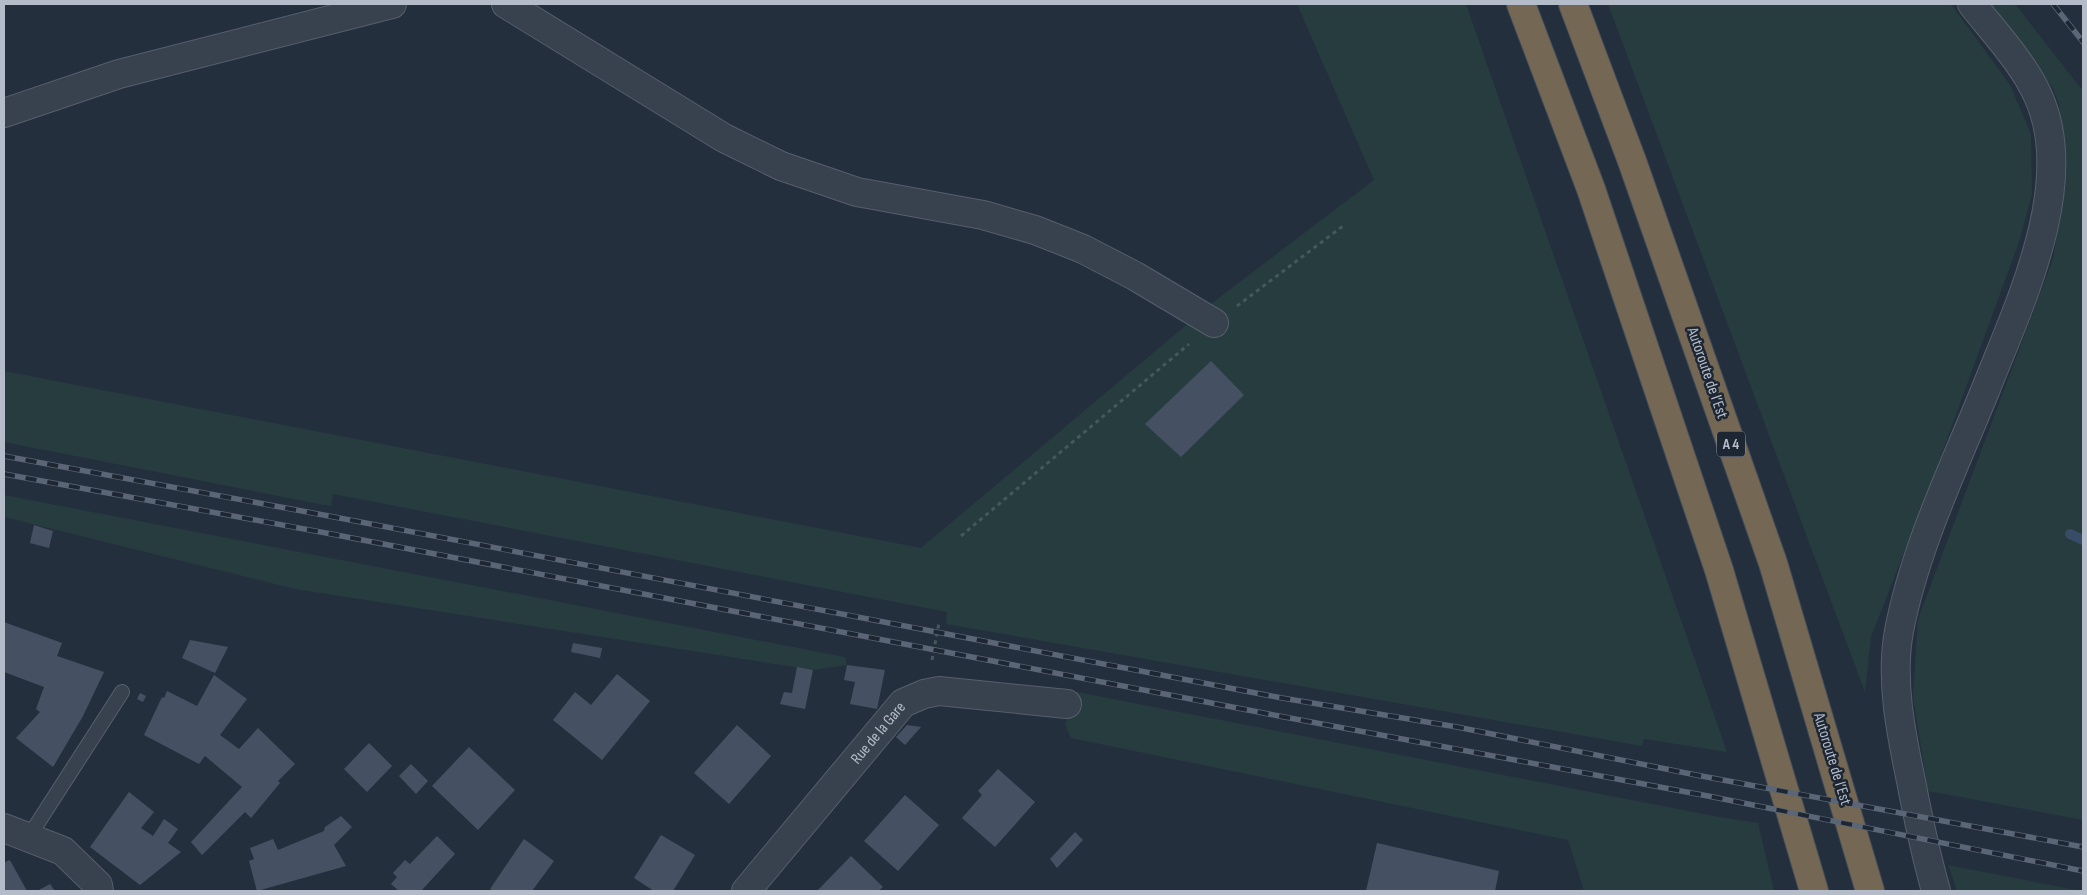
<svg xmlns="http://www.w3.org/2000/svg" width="2087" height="895" font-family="'Sofia Sans Condensed',sans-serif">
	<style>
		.green { fill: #263c3f }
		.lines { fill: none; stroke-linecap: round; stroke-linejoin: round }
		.stream { stroke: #394c67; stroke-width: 10 }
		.building { fill: #455162 }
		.lane-casing { stroke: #565f6c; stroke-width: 16 }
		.street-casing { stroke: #565f6c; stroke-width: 30 }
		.highway-casing { stroke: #434c59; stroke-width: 30 }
		.path { stroke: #44595c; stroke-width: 3; stroke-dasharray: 4 4; stroke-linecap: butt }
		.lane { stroke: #38414e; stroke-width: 14 }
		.street { stroke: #38414e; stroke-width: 28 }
		.highway { stroke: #746855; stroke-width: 28 }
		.rail-casing { stroke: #5a6575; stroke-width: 5.5 }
		.rail { stroke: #1d2633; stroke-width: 4; stroke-dasharray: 11; stroke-linecap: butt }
		.labels { text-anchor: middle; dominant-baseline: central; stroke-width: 5; stroke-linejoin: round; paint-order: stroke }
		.shield { fill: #1d2633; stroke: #878f9c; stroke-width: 1 }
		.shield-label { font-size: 15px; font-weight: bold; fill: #b4bcc9 }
		.street-label { font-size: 16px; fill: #b4bcc9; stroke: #1d2633 }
	</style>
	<rect width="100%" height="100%" fill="#242f3e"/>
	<g class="green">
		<polygon points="1297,4 1466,4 1727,752 1644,739 1642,746 946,624 947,612 333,494 331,506 324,505 4,442 4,371 921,548 1216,300 1374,180"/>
		<polygon points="1608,4 1951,4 2010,85 2031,134 2032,194 2020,239 1930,486 1871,637 1865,692"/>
		<polygon points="1988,4 2015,4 2083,91 2083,820 1928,791 1913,697 1918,619 2053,259 2065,182 2059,104 2052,87"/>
		<polygon points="4,495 845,657 847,665 813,670 295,589 4,517"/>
		<polygon points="1077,692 1719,817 1758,823 1774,891 1584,891 1568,840 1071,738 1065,725"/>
		<polygon points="1948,865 2081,891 1957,891"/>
	</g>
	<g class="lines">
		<polyline class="stream" points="2070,534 2083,540"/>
	</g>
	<g class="building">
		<polygon points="1211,361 1244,395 1181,457 1145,424"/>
		<polygon points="34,525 53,531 49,548 30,543"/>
		<polygon points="4,622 62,643 57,656 104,672 83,716 53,767 16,738 40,712 36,709 44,687 4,672"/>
		<polygon points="190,640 228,647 215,673 182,658"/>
		<polygon points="573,643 602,648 600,658 571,652"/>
		<polygon points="847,665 885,670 877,709 850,704 855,682 844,680"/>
		<polygon points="797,667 813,670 805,709 780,704 784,692 792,693"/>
		<polygon points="617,674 650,701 602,760 553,720 575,692 591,705"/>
		<polygon points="214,675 247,699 220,735 239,749 258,728 295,764 278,781 280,783 251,818 245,812 202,855 191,842 242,787 205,756 199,764 144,735 162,697 164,698 167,691 197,706"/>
		<polygon points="140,693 146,696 143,702 137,699"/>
		<polygon points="737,725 771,756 729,804 694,773"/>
		<polygon points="907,725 921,727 905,745 896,737"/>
		<polygon points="369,743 392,766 367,792 344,769"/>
		<polygon points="469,747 515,790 478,830 432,786"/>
		<polygon points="411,764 428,781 416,794 399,776"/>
		<polygon points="998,769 1035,802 995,847 962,818 982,795 978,791"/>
		<polygon points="129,792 154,812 141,828 153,836 164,819 178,829 168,843 181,852 140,885 90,847"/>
		<polygon points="905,795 939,825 898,871 864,841"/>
		<polygon points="341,816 352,827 334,845 346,866 257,891 249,861 254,859 250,848 273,839 278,850 324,831 325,827"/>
		<polygon points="1075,832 1083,840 1057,868 1050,859"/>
		<polygon points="661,835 695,855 673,891 654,891 634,878"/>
		<polygon points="437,836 455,854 421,891 399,891 391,884 397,877 393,873 405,860 410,864"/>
		<polygon points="524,839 554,861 532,891 494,891 490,889"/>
		<polygon points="1377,843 1499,871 1495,891 1366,891"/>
		<polygon points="851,856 883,887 878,891 817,891"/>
		<polygon points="9,860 11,862 27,891 4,891 4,863"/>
		<polygon points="50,884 55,891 37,891"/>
	</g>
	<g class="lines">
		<defs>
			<polyline id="lane" points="28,838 122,692"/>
			<g id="street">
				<polyline points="506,4 724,138 781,166 857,192 983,215 1035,230 1083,249 1135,276 1214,323"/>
				<polyline points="4,113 119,74 392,4"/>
				<polyline points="4,828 63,851 98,885 99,891"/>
				<path id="s1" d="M746,891L903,703L924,694L939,691L1067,704"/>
				<path d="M1936,891C1926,855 1918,818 1911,781C1901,733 1890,680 1899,631C1915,547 1955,465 1987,386C2019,305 2078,183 2038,96C2024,64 1994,32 1972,4"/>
			</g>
			<g id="highway">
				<polyline points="1521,4 1591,189 1719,570 1814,891"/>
				<polyline points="1573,4 1632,161 1773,563 1870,891"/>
			</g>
		</defs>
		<use href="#lane" class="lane-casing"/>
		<use href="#street" class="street-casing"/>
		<use href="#highway" class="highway-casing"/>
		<g class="path">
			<polyline points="1237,306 1343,226"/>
			<polyline points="961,536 1189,344"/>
			<polyline points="932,660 939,623"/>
		</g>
		<use href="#lane" class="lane"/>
		<use href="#street" class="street"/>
		<use href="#highway" class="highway"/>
		<defs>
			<g id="rail">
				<polyline points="2053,4 2083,42"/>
				<polyline points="4,456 329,516 1282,698 1457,727 1696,775 2083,847"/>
				<polyline points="4,474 326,533 1279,716 1708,796 2083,871"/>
			</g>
		</defs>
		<use href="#rail" class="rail-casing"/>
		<use href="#rail" class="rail"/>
	</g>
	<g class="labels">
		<rect class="shield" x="1717" y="431.5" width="28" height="25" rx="4"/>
		<g class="shield-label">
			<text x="1731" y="444">A 4</text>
		</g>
		<g class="street-label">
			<text transform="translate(1707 373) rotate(71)">Autoroute de l’Est</text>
			<text stroke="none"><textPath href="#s1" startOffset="206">Rue de la Gare</textPath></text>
			<text transform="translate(1832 759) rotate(73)">Autoroute de l’Est</text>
		</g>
	</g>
	<rect width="2087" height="895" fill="none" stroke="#b4bcc9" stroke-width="10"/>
</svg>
